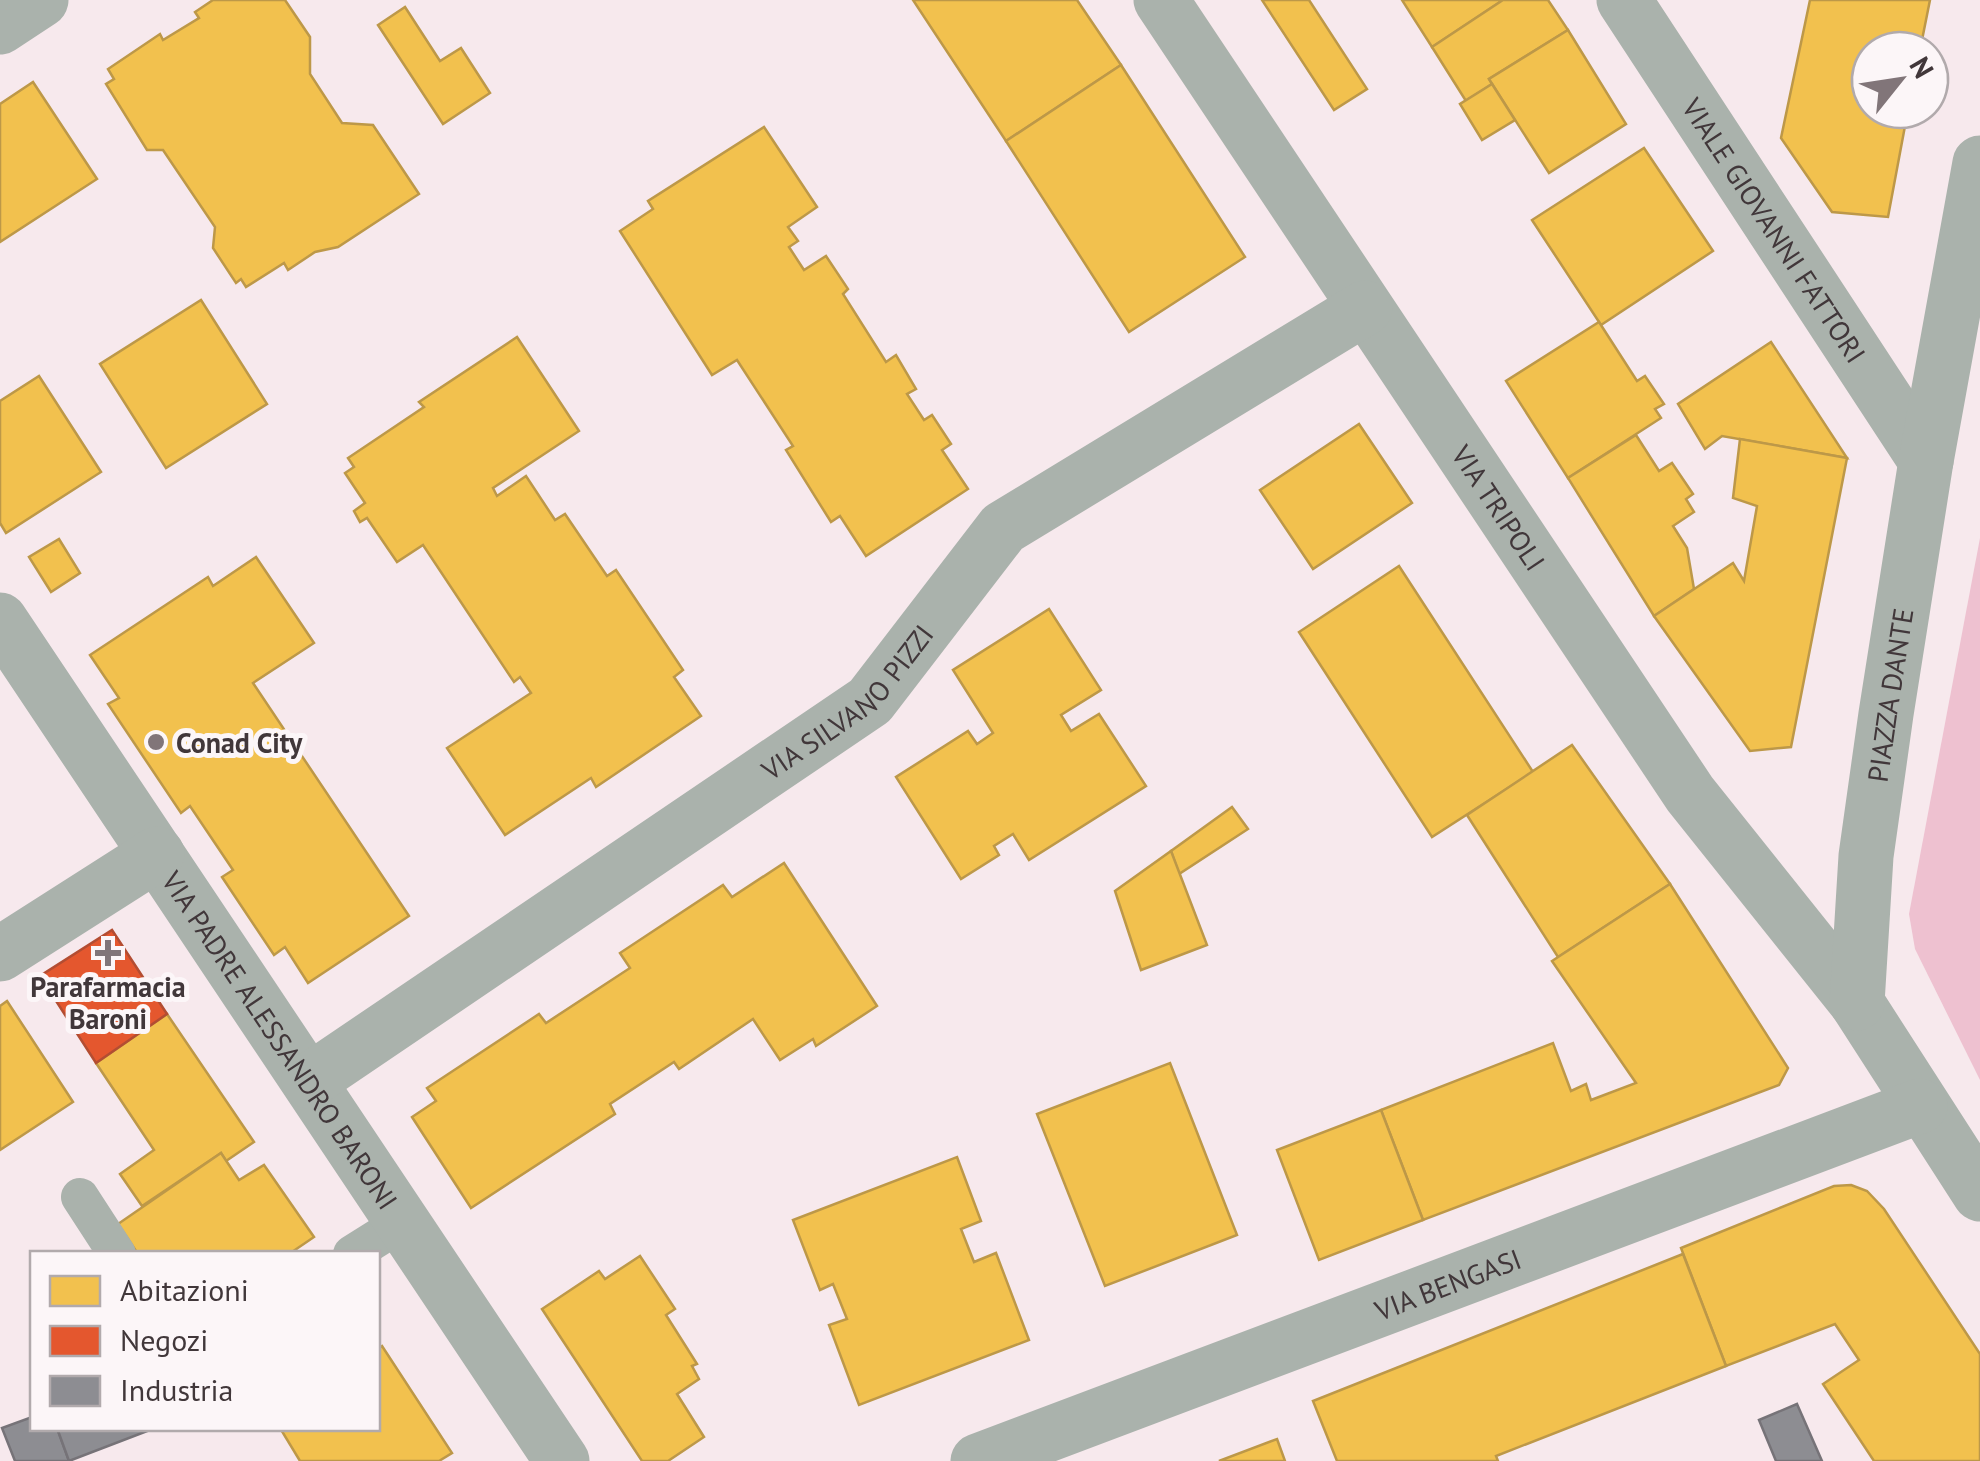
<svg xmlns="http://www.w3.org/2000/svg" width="1980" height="1461" font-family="'PT Sans',sans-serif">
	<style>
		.green { fill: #eec1d0 }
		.homes { fill: #f2c14e; stroke: #bd9848; stroke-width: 2.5 }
		.shops { fill: #e4572e; stroke: #b34d32; stroke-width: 2.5 }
		.industry { fill: #8d8d92; stroke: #767378; stroke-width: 2.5 }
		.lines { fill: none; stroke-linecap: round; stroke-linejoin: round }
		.lane { stroke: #aab2ac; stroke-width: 38 }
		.street { stroke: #aab2ac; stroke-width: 55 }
		.poi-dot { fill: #817579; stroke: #fcf6f8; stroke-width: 4 }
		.labels { text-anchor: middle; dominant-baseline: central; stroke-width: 10; stroke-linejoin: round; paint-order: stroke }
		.street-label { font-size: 28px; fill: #41373a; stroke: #fcf6f8 }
		.poi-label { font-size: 28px; font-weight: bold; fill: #41373a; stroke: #fcf6f8; text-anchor: start }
	</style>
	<rect width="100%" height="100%" fill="#f7e9ed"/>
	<polygon class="green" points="1980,538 1980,1080 1915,949 1909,914"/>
	<g class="homes">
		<polygon points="213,0 285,0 310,37 310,74 342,123 373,125 419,194 338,247 315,252 288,270 284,263 246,287 241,279 236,283 213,248 215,227 163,150 147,150 106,84 114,79 108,69 160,34 163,40 199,18 195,12"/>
		<polygon points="913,0 1077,0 1121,65 1006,141"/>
		<polygon points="1262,0 1309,0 1367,89 1334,110"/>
		<polygon points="1402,0 1503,0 1432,47"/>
		<polygon points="1503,0 1548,0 1568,30 1489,79 1492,84 1466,101 1432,47"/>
		<polygon points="1810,0 1930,0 1920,50 1870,50 1870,110 1908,110 1888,217 1832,212 1781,138"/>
		<polygon points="405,7 440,61 461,48 490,93 443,124 378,25"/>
		<polygon points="1568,30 1626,124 1549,173 1489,79"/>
		<polygon points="1121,65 1245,257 1129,332 1006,141"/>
		<polygon points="33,82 97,179 0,242 0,104"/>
		<polygon points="1492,84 1515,120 1482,140 1460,104"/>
		<polygon points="764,127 817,207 788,227 798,241 789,247 804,270 826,256 848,289 843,294 886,362 896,355 916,389 907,394 924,420 932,415 951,444 942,450 968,489 866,556 840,516 831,522 786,450 793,446 737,360 712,375 620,231 653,209 648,201"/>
		<polygon points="1644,148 1713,251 1601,325 1532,220"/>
		<polygon points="201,300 267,404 166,468 100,364"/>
		<polygon points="1599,322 1637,381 1645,376 1664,404 1655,409 1661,418 1568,478 1506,381"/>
		<polygon points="517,337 579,431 493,488 497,496 526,476 555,520 565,514 607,576 616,570 683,670 674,677 701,716 596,787 591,778 505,835 447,748 531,693 520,677 514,682 423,545 397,562 367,518 360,522 354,511 365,503 345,473 354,467 348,458 424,407 419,402"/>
		<polygon points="1771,342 1847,458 1722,436 1705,449 1678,404"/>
		<polygon points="39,376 101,472 6,533 0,523 0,401"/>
		<polygon points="1359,424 1412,503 1313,569 1260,490"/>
		<polygon points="1636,435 1659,471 1672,463 1693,494 1686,499 1694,512 1673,526 1687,548 1694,589 1654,616 1568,478"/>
		<polygon points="1740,439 1847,458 1791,747 1750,751 1654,616 1733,563 1744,581 1757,506 1733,498"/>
		<polygon points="59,539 80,573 51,592 29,557"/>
		<polygon points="256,557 314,643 253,683 409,916 308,983 285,947 274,955 222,877 233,870 190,806 181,813 108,704 119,698 90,655 208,577 213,586"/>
		<polygon points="1399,566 1533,772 1432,837 1299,632"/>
		<polygon points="1049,609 1101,690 1061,715 1071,731 1099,714 1146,786 1029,860 1013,834 994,846 999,855 961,879 896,777 968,731 977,744 993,733 953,670"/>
		<polygon points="1572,745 1670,884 1558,957 1467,815"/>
		<polygon points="1232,807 1248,829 1179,874 1171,851"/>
		<polygon points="1171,851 1207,945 1141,970 1115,891"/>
		<polygon points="784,863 877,1006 816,1046 813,1039 780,1060 753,1019 679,1069 674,1062 610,1104 615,1114 471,1208 412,1117 436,1101 427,1088 539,1014 546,1023 630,968 620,953 723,885 732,897"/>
		<polygon points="1670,884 1788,1068 1779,1085 1423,1220 1381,1110 1553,1043 1571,1091 1586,1084 1591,1100 1636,1083 1552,961"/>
		<polygon points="7,1001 73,1102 0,1150 0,1006"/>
		<polygon points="167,1014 254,1142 226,1161 221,1153 142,1206 120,1174 154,1150 96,1063"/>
		<polygon points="1170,1063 1237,1235 1105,1286 1037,1114"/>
		<polygon points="1381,1110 1423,1220 1319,1260 1277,1150"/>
		<polygon points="221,1153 239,1180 264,1165 314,1237 289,1254 138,1254 118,1224"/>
		<polygon points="957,1157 981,1221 961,1229 974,1262 996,1253 1029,1340 859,1405 829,1325 847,1319 833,1284 820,1290 793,1220"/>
		<polygon points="1851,1185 1867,1191 1884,1209 1980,1354 1980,1461 1874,1461 1823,1384 1859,1360 1835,1324 1726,1366 1681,1248 1834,1186"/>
		<polygon points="1683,1254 1726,1366 1496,1456 1498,1461 1337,1461 1313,1401"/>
		<polygon points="640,1256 675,1309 666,1315 697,1364 692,1366 699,1379 677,1394 704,1437 668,1461 642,1461 542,1309 599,1271 605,1279"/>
		<polygon points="382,1346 452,1453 439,1461 300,1461 280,1428 378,1428 378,1349"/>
		<polygon points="1277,1439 1285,1461 1219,1461"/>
	</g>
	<polygon class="shops" points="112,930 167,1014 96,1063 40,976"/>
	<g class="industry">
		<polygon points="1797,1404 1822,1461 1776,1461 1759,1420"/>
		<polygon points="32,1417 32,1428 57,1428 69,1461 15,1461 2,1428"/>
		<polygon points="57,1428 155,1428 69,1461"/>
	</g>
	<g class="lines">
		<g class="lane">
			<polyline points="80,1197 117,1254"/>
			<polyline points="352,1254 403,1222"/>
		</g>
		<g class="street">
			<path id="s1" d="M1161,0L1690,794L1857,1003L1980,1194"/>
			<path id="s2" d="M1624,0L1926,461"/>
			<polyline points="0,27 41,0"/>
			<path id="s3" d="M0,620L562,1461"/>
			<polyline points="0,954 157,854"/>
			<path id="s4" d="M1857,1003L1866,856L1886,714L1926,461L1980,163"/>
			<path id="s5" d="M309,1081L870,701L1003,528L1365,308"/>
			<path id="s6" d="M978,1461L1920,1106"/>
		</g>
	</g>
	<g class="poi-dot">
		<circle cx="156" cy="742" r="10"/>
		<path d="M103 938h10v10h10v10h-10v10h-10v-10h-10v-10h10z"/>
	</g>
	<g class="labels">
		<g class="street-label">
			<text stroke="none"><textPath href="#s2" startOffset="275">VIALE GIOVANNI FATTORI</textPath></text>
			<text stroke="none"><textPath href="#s1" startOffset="610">VIA TRIPOLI</textPath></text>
			<text stroke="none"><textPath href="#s4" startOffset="310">PIAZZA DANTE</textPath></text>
			<text stroke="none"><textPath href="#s5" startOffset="660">VIA SILVANO PIZZI</textPath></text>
			<text stroke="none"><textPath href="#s3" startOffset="505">VIA PADRE ALESSANDRO BARONI</textPath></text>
			<text stroke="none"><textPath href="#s6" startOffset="502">VIA BENGASI</textPath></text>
		</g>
		<g class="poi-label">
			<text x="176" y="742">Conad City</text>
			<text x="108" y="986" text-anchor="middle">Parafarmacia<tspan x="108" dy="32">Baroni</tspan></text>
		</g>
	</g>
	<rect x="30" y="1251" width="350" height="180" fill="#fcf6f8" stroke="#b1aaac" stroke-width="2.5"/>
	<rect x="50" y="1276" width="50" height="30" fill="#f2c14e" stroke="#b1aaac" stroke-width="2.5"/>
	<text x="120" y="1301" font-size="30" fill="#41373a">Abitazioni</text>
	<rect x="50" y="1326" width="50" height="30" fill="#e4572e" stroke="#b1aaac" stroke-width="2.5"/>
	<text x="120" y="1351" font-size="30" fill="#41373a">Negozi</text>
	<rect x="50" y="1376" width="50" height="30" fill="#8d8d92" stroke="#b1aaac" stroke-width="2.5"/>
	<text x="120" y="1401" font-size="30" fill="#41373a">Industria</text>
	<g transform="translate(1900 80) rotate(60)"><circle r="48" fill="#fcf6f8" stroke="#b1aaac" stroke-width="2.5"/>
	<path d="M0-8L18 38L0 25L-18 38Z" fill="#817579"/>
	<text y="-15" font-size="28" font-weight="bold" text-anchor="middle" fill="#41373a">N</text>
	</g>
</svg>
